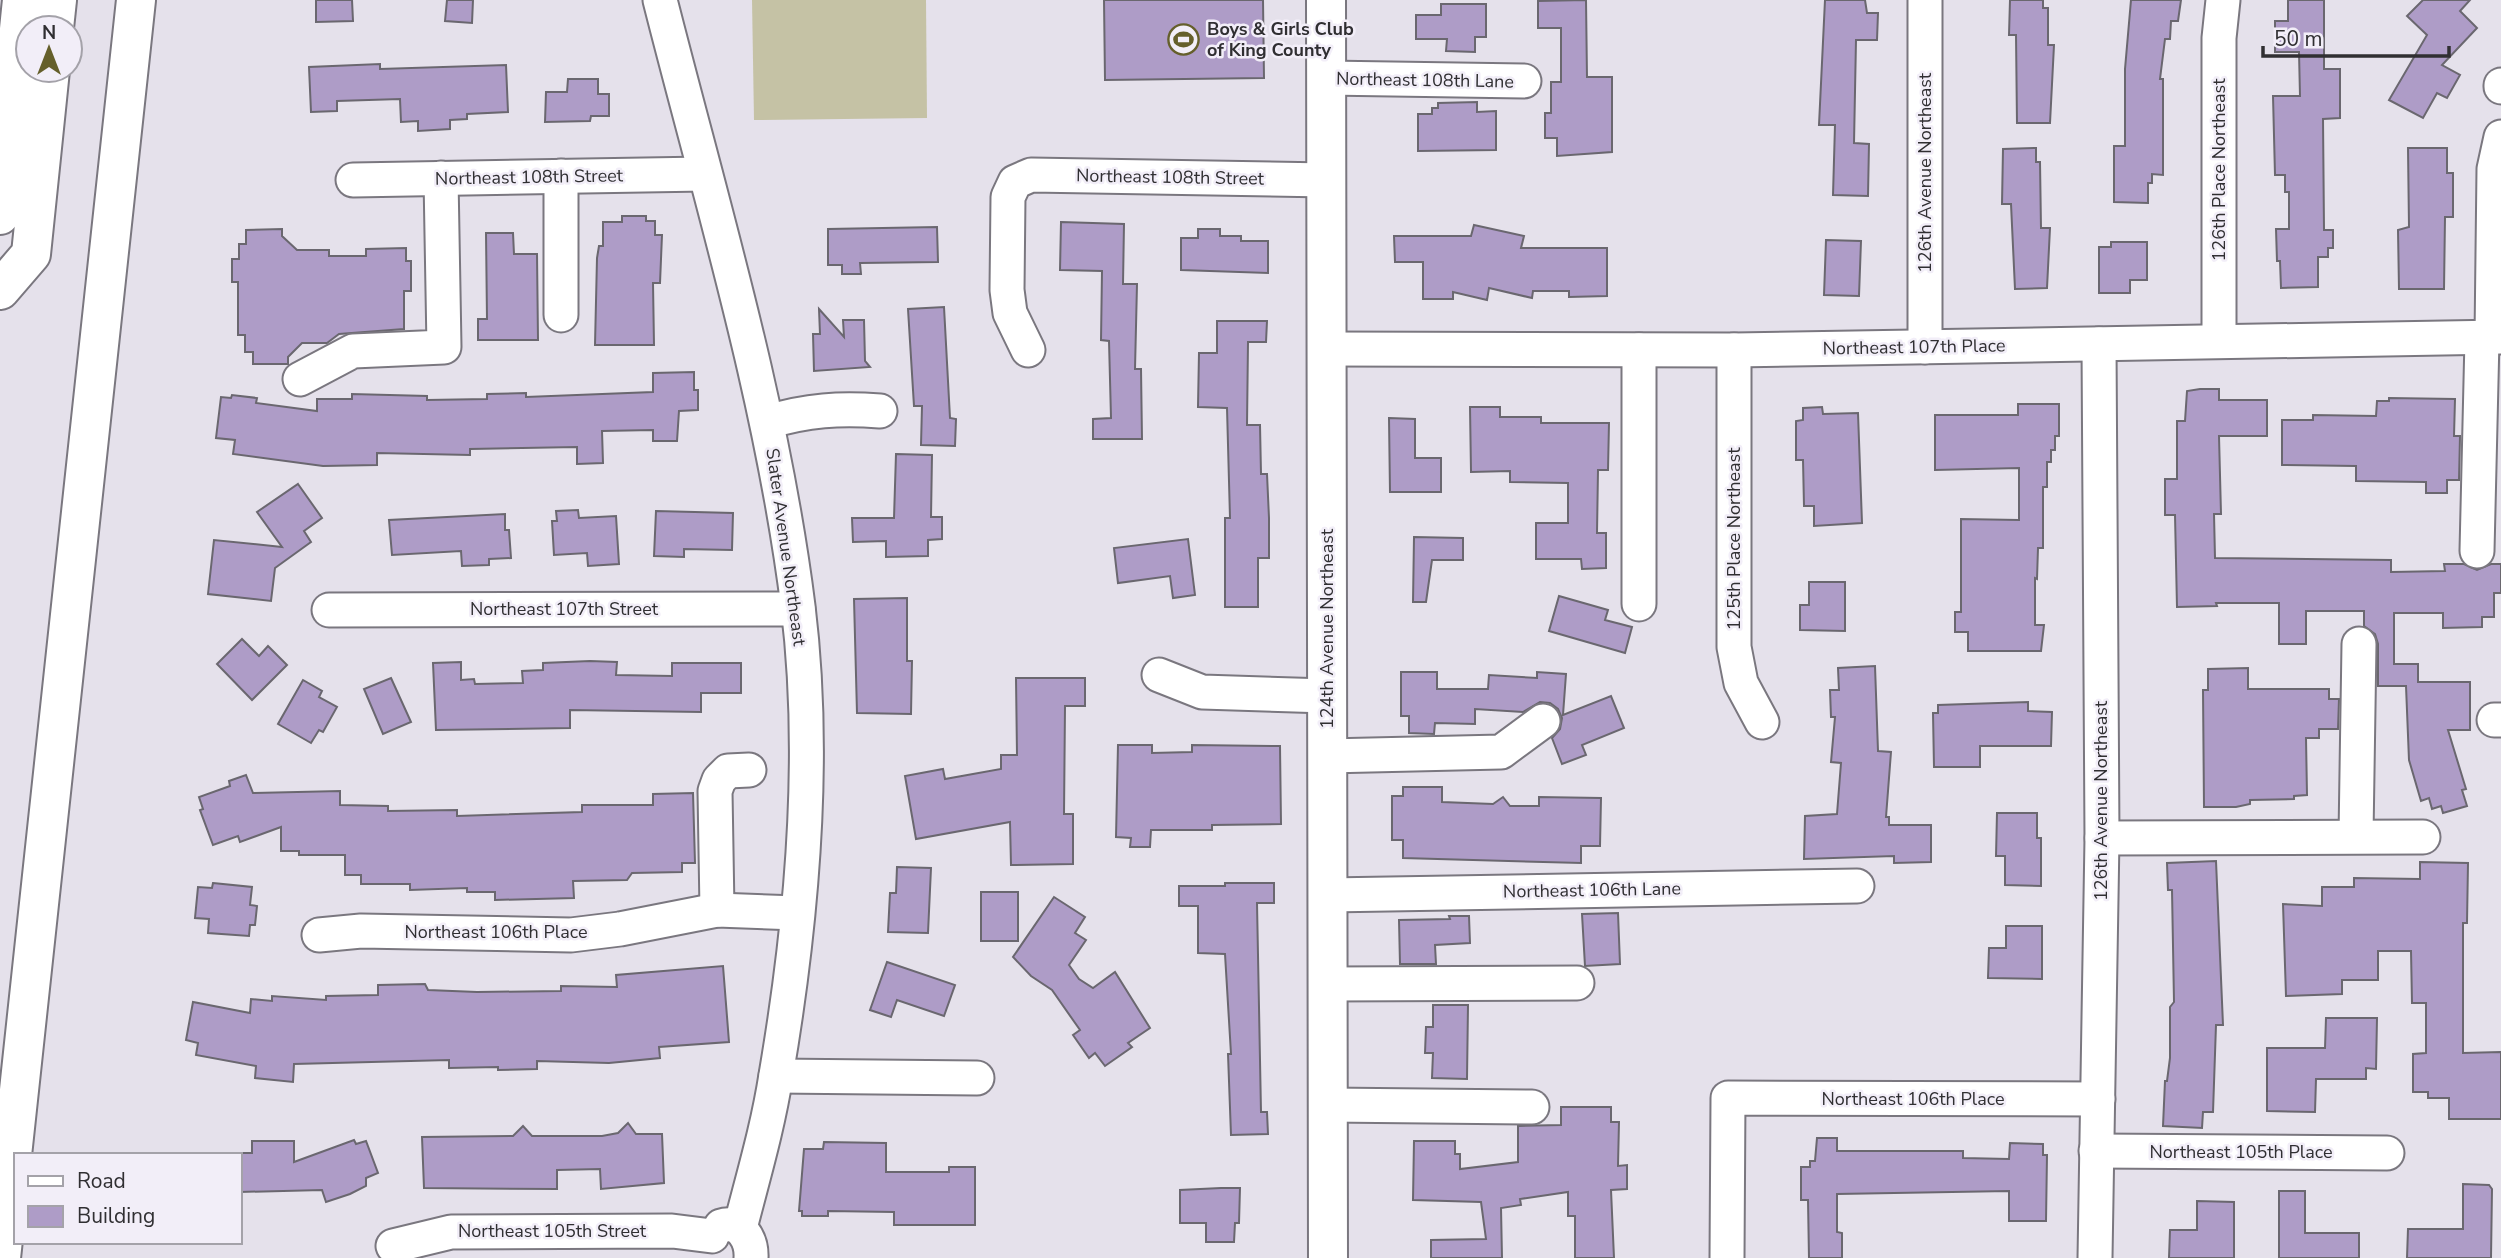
<svg xmlns="http://www.w3.org/2000/svg" width="2501" height="1258" font-family="'Nunito Sans',sans-serif">
	<style>
		.grass { fill: #c5c2a5 }
		.building { fill: #ae9cc7; stroke: #6a676f; stroke-width: 2 }
		.lines { fill: none; stroke-linecap: round; stroke-linejoin: round }
		.minor-casing { stroke: #7a777f; stroke-width: 37 }
		.major-casing { stroke: #7a777f; stroke-width: 42 }
		.highway-casing { stroke: #7a777f; stroke-width: 42 }
		.minor { stroke: #fff; stroke-width: 33 }
		.major { stroke: #fff; stroke-width: 38 }
		.highway { stroke: #fff; stroke-width: 38 }
		.labels { text-anchor: middle; dominant-baseline: central; stroke-width: 5; stroke-linejoin: round; paint-order: stroke }
		.poi-label { font-size: 18px; font-weight: bold; fill: #302f32; stroke: #f2eef8; text-anchor: start }
		.street-label { font-size: 18px; fill: #302f32; stroke: #f2eef8 }
	</style>
	<rect width="100%" height="100%" fill="#e5e1eb"/>
	<polygon class="grass" points="752,0 926,0 927,118 754,120"/>
	<g class="building">
		<polygon points="316,0 352,0 353,21 316,22"/>
		<polygon points="447,0 473,0 472,23 445,21"/>
		<polygon points="1104,0 1263,0 1264,78 1105,80"/>
		<polygon points="1586,0 1587,77 1612,77 1612,152 1557,156 1557,138 1545,138 1545,113 1551,113 1551,82 1561,82 1561,28 1538,28 1538,1"/>
		<polygon points="1825,0 1865,0 1867,13 1878,13 1877,40 1856,40 1854,143 1869,144 1868,196 1833,195 1835,125 1819,125"/>
		<polygon points="2010,0 2043,0 2043,8 2048,8 2048,45 2054,45 2050,123 2017,123 2016,35 2009,35"/>
		<polygon points="2131,0 2181,0 2178,21 2171,21 2170,39 2165,39 2160,79 2163,79 2163,175 2152,174 2152,183 2148,183 2148,203 2114,202 2114,146 2125,146 2125,69"/>
		<polygon points="2288,0 2324,0 2324,69 2340,69 2340,118 2323,119 2324,230 2333,230 2333,248 2328,248 2328,257 2318,257 2318,287 2281,288 2280,261 2277,261 2276,229 2289,229 2289,192 2285,192 2285,175 2275,175 2273,96 2300,96 2299,52 2275,52 2275,21 2288,21"/>
		<polygon points="2423,0 2470,0 2460,11 2477,28 2442,65 2460,75 2447,98 2437,93 2423,118 2389,100 2427,35 2407,16"/>
		<polygon points="1441,4 1486,4 1486,37 1475,37 1475,52 1446,51 1447,39 1416,39 1416,15 1441,15"/>
		<polygon points="380,64 380,69 506,65 508,112 467,114 467,119 450,120 450,129 418,131 418,121 401,122 400,99 337,101 337,111 311,112 309,67"/>
		<polygon points="568,79 598,79 598,94 609,94 609,116 591,116 590,121 545,122 546,92 567,92"/>
		<polygon points="1477,102 1477,112 1496,111 1496,150 1418,151 1418,114 1432,114 1432,108 1438,108 1438,103"/>
		<polygon points="2036,148 2036,162 2040,162 2041,228 2050,228 2047,288 2015,289 2011,204 2002,204 2003,149"/>
		<polygon points="2408,148 2447,148 2447,173 2453,173 2453,217 2445,217 2444,289 2399,289 2398,230 2409,227"/>
		<polygon points="622,216 646,216 646,221 655,221 655,235 662,235 660,283 653,283 654,345 595,345 597,258 599,246 603,246 603,222 622,222"/>
		<polygon points="1061,222 1124,224 1123,284 1137,284 1135,369 1141,369 1142,439 1093,439 1093,419 1111,418 1109,341 1101,340 1102,271 1060,270"/>
		<polygon points="1474,225 1524,236 1521,248 1607,248 1607,296 1569,297 1569,291 1533,291 1532,298 1489,288 1487,300 1453,292 1453,299 1423,299 1423,262 1395,262 1394,236 1471,236"/>
		<polygon points="937,227 938,262 860,263 861,274 842,274 842,265 828,265 828,229"/>
		<polygon points="282,229 282,236 297,250 329,250 329,256 366,256 366,249 406,248 406,261 411,261 411,291 404,291 404,329 339,334 327,343 302,343 288,357 288,364 253,364 253,352 245,352 245,335 238,335 238,282 232,282 232,259 239,259 239,244 246,244 246,230"/>
		<polygon points="1198,229 1220,229 1220,236 1241,236 1241,241 1268,241 1268,273 1181,270 1181,238 1198,238"/>
		<polygon points="486,233 513,233 514,254 537,254 538,340 478,340 478,319 487,319"/>
		<polygon points="1826,240 1861,241 1859,296 1824,295"/>
		<polygon points="2111,242 2147,242 2147,280 2130,280 2130,293 2099,293 2099,247 2111,247"/>
		<polygon points="944,307 950,418 956,419 955,446 921,445 922,406 914,406 908,309"/>
		<polygon points="819,309 844,337 843,320 864,320 865,361 870,367 814,371 813,334 820,334"/>
		<polygon points="1217,321 1267,321 1266,342 1248,342 1247,425 1260,425 1261,474 1267,474 1269,518 1269,558 1258,558 1258,607 1225,607 1225,518 1230,518 1227,408 1198,407 1199,353 1217,353"/>
		<polygon points="694,372 694,390 698,390 698,410 679,411 677,441 653,441 653,430 602,431 603,463 577,464 577,447 470,449 470,455 377,453 377,465 323,466 233,454 235,440 216,438 221,397 231,398 232,395 257,398 256,403 317,411 317,399 352,399 352,394 427,396 427,400 487,399 487,394 526,393 526,397 653,392 653,373"/>
		<polygon points="2200,389 2219,389 2219,400 2267,400 2267,436 2219,436 2221,514 2214,514 2215,558 2391,560 2391,572 2445,571 2444,564 2464,564 2477,570 2491,564 2501,564 2501,593 2494,593 2494,617 2482,617 2482,627 2443,628 2443,613 2394,613 2394,664 2418,664 2418,682 2470,682 2470,730 2448,730 2466,789 2462,790 2467,806 2443,813 2441,806 2432,809 2429,798 2421,801 2409,760 2406,686 2378,686 2378,644 2375,634 2364,626 2364,611 2306,611 2306,644 2279,644 2279,603 2216,603 2217,606 2177,607 2175,515 2165,515 2165,479 2177,479 2177,421 2185,421 2187,391"/>
		<polygon points="2389,398 2455,399 2454,436 2460,436 2459,480 2447,480 2447,493 2426,493 2426,482 2356,481 2356,466 2282,465 2282,420 2313,420 2313,415 2376,416 2377,401 2389,401"/>
		<polygon points="2018,404 2059,404 2059,436 2055,436 2055,450 2051,450 2051,462 2047,462 2047,487 2043,487 2043,548 2038,548 2037,579 2035,578 2035,625 2044,625 2041,651 1968,651 1968,632 1955,632 1955,612 1961,612 1961,519 2019,520 2019,468 1935,470 1935,415 2018,415"/>
		<polygon points="1470,407 1500,407 1500,417 1541,417 1541,423 1609,423 1608,470 1598,470 1597,533 1606,533 1606,568 1582,569 1581,559 1536,559 1536,523 1568,523 1568,483 1510,482 1510,471 1471,472"/>
		<polygon points="1822,407 1823,414 1858,413 1862,523 1814,526 1814,506 1804,506 1803,460 1796,460 1796,421 1803,420 1803,408"/>
		<polygon points="1389,418 1415,419 1415,458 1441,458 1441,492 1390,492"/>
		<polygon points="896,454 932,455 931,517 942,517 942,539 928,540 928,556 886,557 886,541 853,542 852,518 894,518"/>
		<polygon points="298,484 322,518 304,531 311,542 275,568 271,601 208,594 214,540 282,547 257,512"/>
		<polygon points="578,510 579,518 616,516 619,564 588,566 587,553 554,555 552,521 557,521 556,511"/>
		<polygon points="656,511 733,513 732,550 684,549 684,557 654,556"/>
		<polygon points="505,514 505,530 509,530 511,558 489,559 489,565 462,566 461,551 392,555 389,520"/>
		<polygon points="1414,537 1463,538 1463,560 1432,560 1426,602 1413,602"/>
		<polygon points="1188,539 1195,595 1173,598 1170,576 1118,583 1114,548"/>
		<polygon points="1809,582 1845,582 1845,631 1800,630 1800,605 1809,605"/>
		<polygon points="1559,596 1608,610 1605,620 1632,627 1625,653 1549,631"/>
		<polygon points="907,598 907,661 912,661 911,714 857,713 854,599"/>
		<polygon points="242,639 259,656 268,646 287,665 252,700 217,664"/>
		<polygon points="590,661 617,662 616,675 672,676 672,663 741,663 741,693 701,693 701,712 570,710 570,728 436,730 433,663 461,662 461,680 474,679 475,684 523,683 522,671 543,670 543,663"/>
		<polygon points="1875,666 1878,751 1891,752 1886,817 1889,817 1889,825 1931,825 1931,862 1894,863 1894,856 1804,859 1805,816 1837,814 1841,763 1831,762 1835,717 1831,717 1830,690 1839,690 1838,668"/>
		<polygon points="2248,668 2248,689 2329,689 2329,699 2339,699 2338,729 2319,729 2319,738 2306,738 2307,795 2294,796 2294,799 2250,800 2250,804 2236,807 2204,807 2203,690 2208,690 2208,669"/>
		<polygon points="1401,672 1437,672 1437,689 1488,689 1489,675 1537,678 1537,672 1566,674 1563,715 1611,696 1624,728 1582,745 1586,755 1562,764 1552,738 1560,729 1562,718 1558,709 1550,703 1540,702 1523,712 1475,709 1475,724 1435,723 1434,734 1409,733 1409,716 1401,716"/>
		<polygon points="391,678 411,722 383,734 364,689"/>
		<polygon points="1016,678 1085,678 1085,706 1065,706 1064,814 1073,814 1073,864 1011,865 1010,822 916,839 905,776 943,769 945,779 1001,769 1001,755 1017,755"/>
		<polygon points="303,680 322,691 319,697 337,707 323,732 319,730 311,743 278,724"/>
		<polygon points="2028,702 2028,711 2052,712 2051,746 1980,746 1980,767 1934,767 1933,713 1938,713 1938,705"/>
		<polygon points="1118,745 1152,745 1152,753 1192,752 1192,745 1280,746 1281,824 1212,825 1212,830 1151,830 1150,847 1130,847 1131,838 1116,837"/>
		<polygon points="246,775 253,793 340,791 340,805 388,806 388,811 457,810 457,816 582,812 582,805 653,805 653,794 693,793 695,863 682,863 682,872 632,873 627,880 573,881 574,898 495,900 495,892 467,892 467,888 410,890 410,884 361,884 361,875 345,875 345,855 299,855 299,851 281,851 281,827 240,842 238,836 213,845 200,810 203,809 199,797 230,786 229,781"/>
		<polygon points="1403,787 1442,787 1442,802 1493,804 1503,797 1510,806 1539,806 1539,797 1601,798 1600,846 1581,846 1581,863 1403,858 1403,840 1392,840 1392,796 1403,796"/>
		<polygon points="1997,813 2037,813 2037,838 2041,838 2041,886 2005,885 2005,856 1996,856"/>
		<polygon points="2216,861 2223,1025 2216,1025 2213,1112 2203,1112 2202,1128 2163,1126 2165,1081 2167,1081 2170,1058 2170,1007 2174,1002 2172,890 2168,890 2167,863"/>
		<polygon points="2420,862 2468,863 2467,923 2463,923 2463,1053 2501,1052 2501,1119 2449,1119 2449,1098 2428,1098 2428,1092 2413,1092 2413,1054 2426,1053 2426,1003 2412,1003 2411,951 2378,951 2378,980 2342,980 2342,994 2286,996 2283,904 2322,906 2322,887 2354,887 2354,878 2420,879"/>
		<polygon points="897,867 931,868 928,933 888,932 890,893 896,893"/>
		<polygon points="213,883 252,887 250,905 257,906 255,925 250,925 249,936 208,933 209,919 195,918 198,887 212,888"/>
		<polygon points="1225,883 1274,883 1274,903 1257,903 1261,1112 1267,1112 1268,1134 1231,1135 1228,1054 1231,1054 1225,954 1198,953 1198,906 1179,906 1179,886 1225,886"/>
		<rect x="981" y="892" width="37" height="49"/>
		<polygon points="1054,897 1085,917 1075,933 1086,940 1069,965 1079,979 1093,988 1115,972 1150,1028 1128,1043 1132,1047 1105,1066 1095,1053 1089,1058 1073,1035 1080,1030 1052,990 1031,976 1013,957"/>
		<polygon points="1618,913 1620,964 1585,966 1582,914"/>
		<polygon points="1449,916 1469,916 1470,943 1435,945 1436,964 1400,964 1399,920 1450,919"/>
		<polygon points="2006,926 2042,926 2042,979 1988,978 1989,948 2006,948"/>
		<polygon points="887,962 955,985 944,1016 897,1000 891,1017 870,1010"/>
		<polygon points="723,966 729,1042 659,1047 660,1058 609,1063 537,1061 537,1069 498,1070 498,1067 449,1068 449,1060 294,1064 293,1082 255,1078 256,1066 196,1055 198,1043 186,1040 193,1002 250,1013 251,999 272,1001 272,996 326,1000 326,996 378,995 378,985 425,984 428,990 477,992 561,991 561,986 617,987 616,975"/>
		<polygon points="1433,1005 1468,1005 1467,1079 1432,1078 1433,1053 1425,1053 1426,1027 1433,1027"/>
		<polygon points="2326,1018 2377,1018 2376,1069 2366,1068 2366,1079 2316,1079 2315,1112 2267,1111 2267,1048 2325,1048"/>
		<polygon points="1561,1107 1611,1107 1611,1122 1619,1122 1618,1166 1627,1165 1627,1189 1611,1190 1614,1258 1575,1258 1575,1216 1568,1216 1568,1192 1520,1199 1521,1205 1501,1208 1502,1258 1431,1258 1431,1240 1486,1239 1481,1202 1413,1200 1414,1141 1455,1141 1455,1154 1460,1154 1460,1169 1518,1162 1518,1126 1561,1125"/>
		<polygon points="628,1123 636,1134 662,1134 664,1183 601,1189 600,1169 557,1170 557,1189 424,1188 422,1137 513,1136 523,1126 532,1136 602,1136 618,1133"/>
		<polygon points="1817,1138 1837,1138 1837,1151 1963,1151 1963,1158 2009,1159 2010,1143 2043,1144 2043,1155 2047,1155 2046,1221 2009,1221 2009,1191 1837,1194 1837,1232 1842,1233 1842,1258 1809,1258 1808,1200 1801,1200 1801,1167 1810,1167 1810,1161 1815,1161"/>
		<polygon points="354,1140 356,1144 366,1141 378,1173 366,1178 366,1186 350,1194 326,1202 322,1190 240,1192 240,1153 252,1153 252,1141 294,1141 294,1162"/>
		<polygon points="824,1142 886,1143 886,1172 949,1172 949,1167 975,1167 975,1225 894,1225 894,1212 828,1211 828,1216 802,1216 802,1211 799,1211 804,1149 823,1149"/>
		<polygon points="2463,1184 2489,1185 2492,1189 2491,1258 2407,1258 2408,1229 2463,1229"/>
		<polygon points="1221,1188 1240,1188 1239,1223 1235,1223 1234,1242 1206,1242 1206,1223 1180,1223 1180,1190"/>
		<polygon points="2279,1191 2305,1191 2305,1233 2359,1233 2359,1258 2279,1258"/>
		<polygon points="2197,1201 2234,1202 2234,1258 2169,1258 2170,1230 2197,1230"/>
	</g>
	<g class="lines">
		<defs>
			<g id="minor">
				<path d="M660,0C711,201 772,400 798,606C817,760 802,923 776,1075C768,1127 753,1177 740,1228"/>
				<polyline points="1925,0 1925,347"/>
				<polyline points="1326,78 1524,81"/>
				<polyline points="2501,85 2501,87"/>
				<polyline points="561,176 561,315"/>
				<polyline points="353,180 705,174"/>
				<polyline points="2492,337 2494,169 2501,137"/>
				<polyline points="2219,341 2219,38 2223,0"/>
				<polyline points="1326,349 1734,350 2501,337"/>
				<polyline points="1028,350 1010,313 1007,290 1008,197 1015,182 1031,175 1327,180"/>
				<polyline points="1639,350 1639,604"/>
				<polyline points="1734,350 1734,647 1741,683 1762,722"/>
				<polyline points="300,379 353,351 444,347 441,178"/>
				<path d="M768,422C807,410 840,408 880,411"/>
				<polyline points="2477,551 2482,339"/>
				<polyline points="329,610 798,609"/>
				<polyline points="1159,675 1202,692 1327,696"/>
				<polyline points="2494,720 2501,720"/>
				<polyline points="1327,756 1501,752 1543,721"/>
				<polyline points="2356,836 2359,644"/>
				<polyline points="2102,838 2423,837"/>
				<polyline points="1328,895 1857,886"/>
				<polyline points="717,910 715,791 719,780 728,771 749,770"/>
				<polyline points="319,935 361,931 571,935 620,929 717,910 797,913"/>
				<polyline points="1328,984 1577,983"/>
				<polyline points="776,1076 977,1078"/>
				<polyline points="1328,1105 1532,1107"/>
				<polyline points="2096,1151 2387,1153"/>
				<path d="M721,1226C741,1219 752,1241 751,1258"/>
				<polyline points="393,1246 451,1232 672,1231 712,1236"/>
				<polyline points="1727,1258 1728,1098 2098,1099"/>
				<polyline points="2095,1258 2102,838 2099,344"/>
			</g>
			<polyline id="major" points="1326,0 1328,1258"/>
			<g id="highway">
				<polyline points="54,28 57,0"/>
				<polyline points="0,215 22,0"/>
				<polyline points="0,290 31,254 50,70"/>
				<polyline points="1,1258 136,0"/>
			</g>
		</defs>
		<use href="#minor" class="minor-casing"/>
		<use href="#major" class="major-casing"/>
		<use href="#highway" class="highway-casing"/>
		<use href="#minor" class="minor"/>
		<use href="#major" class="major"/>
		<use href="#highway" class="highway"/>
	</g>
	<defs>
		<symbol id="stadium-ring" viewBox="-11 -11 22 22"><circle r="9.5" fill="#f2eef8" stroke="#655f2b" stroke-width="1.5"/><path d="M0-5a6.5 5 0 1 0 0 10a6.5 5 0 1 0 0-10ZM-3.5-1.8h7v3.6h-7Z" fill="#655f2b"/></symbol>
	</defs>
	<g fill-rule="evenodd">
		<use href="#stadium-ring" x="1166" y="22" width="35" height="35"/>
	</g>
	<g class="labels">
		<g class="poi-label">
			<text x="1207" y="29">Boys &amp; Girls Club<tspan x="1207" dy="21">of King County</tspan></text>
		</g>
		<g class="street-label">
			<text transform="translate(1425 80) rotate(1)">Northeast 108th Lane</text>
			<text transform="translate(2219 170) rotate(-90)">126th Place Northeast</text>
			<text transform="translate(1925 173) rotate(-90)">126th Avenue Northeast</text>
			<text transform="translate(529 177) rotate(-1)">Northeast 108th Street</text>
			<text transform="translate(1170 177) rotate(1)">Northeast 108th Street</text>
			<text transform="translate(1914 347) rotate(-1)">Northeast 107th Place</text>
			<text transform="translate(1734 539) rotate(-90)">125th Place Northeast</text>
			<text transform="translate(786 547) rotate(82)">Slater Avenue Northeast</text>
			<text x="564" y="609">Northeast 107th Street</text>
			<text transform="translate(1327 629) rotate(-90)">124th Avenue Northeast</text>
			<text transform="translate(2101 801) rotate(-90)">126th Avenue Northeast</text>
			<text transform="translate(1592 890) rotate(-1)">Northeast 106th Lane</text>
			<text x="496" y="932">Northeast 106th Place</text>
			<text x="1913" y="1099">Northeast 106th Place</text>
			<text x="2241" y="1152">Northeast 105th Place</text>
			<text x="552" y="1231">Northeast 105th Street</text>
		</g>
	</g>
	<rect x="14" y="1153" width="228" height="91" fill="#f2eef8" stroke="#a4a2a9" stroke-width="2"/>
	<rect x="28" y="1176" width="35" height="10" fill="#ffffff" stroke="#a4a2a9" stroke-width="2"/>
	<text x="77" y="1188" font-size="21" fill="#302f32">Road</text>
	<rect x="28" y="1206" width="35" height="21" fill="#ae9cc7" stroke="#a4a2a9" stroke-width="2"/>
	<text x="77" y="1223" font-size="21" fill="#302f32">Building</text>
	<g transform="translate(49 49)"><circle r="33" fill="#f2eef8" stroke="#a4a2a9" stroke-width="2"/>
	<path d="M0-5L12 26L0 18L-12 26Z" fill="#655f2b"/>
	<text y="-10" font-size="19" font-weight="bold" text-anchor="middle" fill="#302f32">N</text>
	</g>
	<path d="M2263 46v10h186v-10" fill="none" stroke="#302f32" stroke-width="3.5"/>
	<text x="2274" y="46" font-size="21" fill="#302f32" stroke="#f2eef8" stroke-width="5" paint-order="stroke">50 m</text>
</svg>
